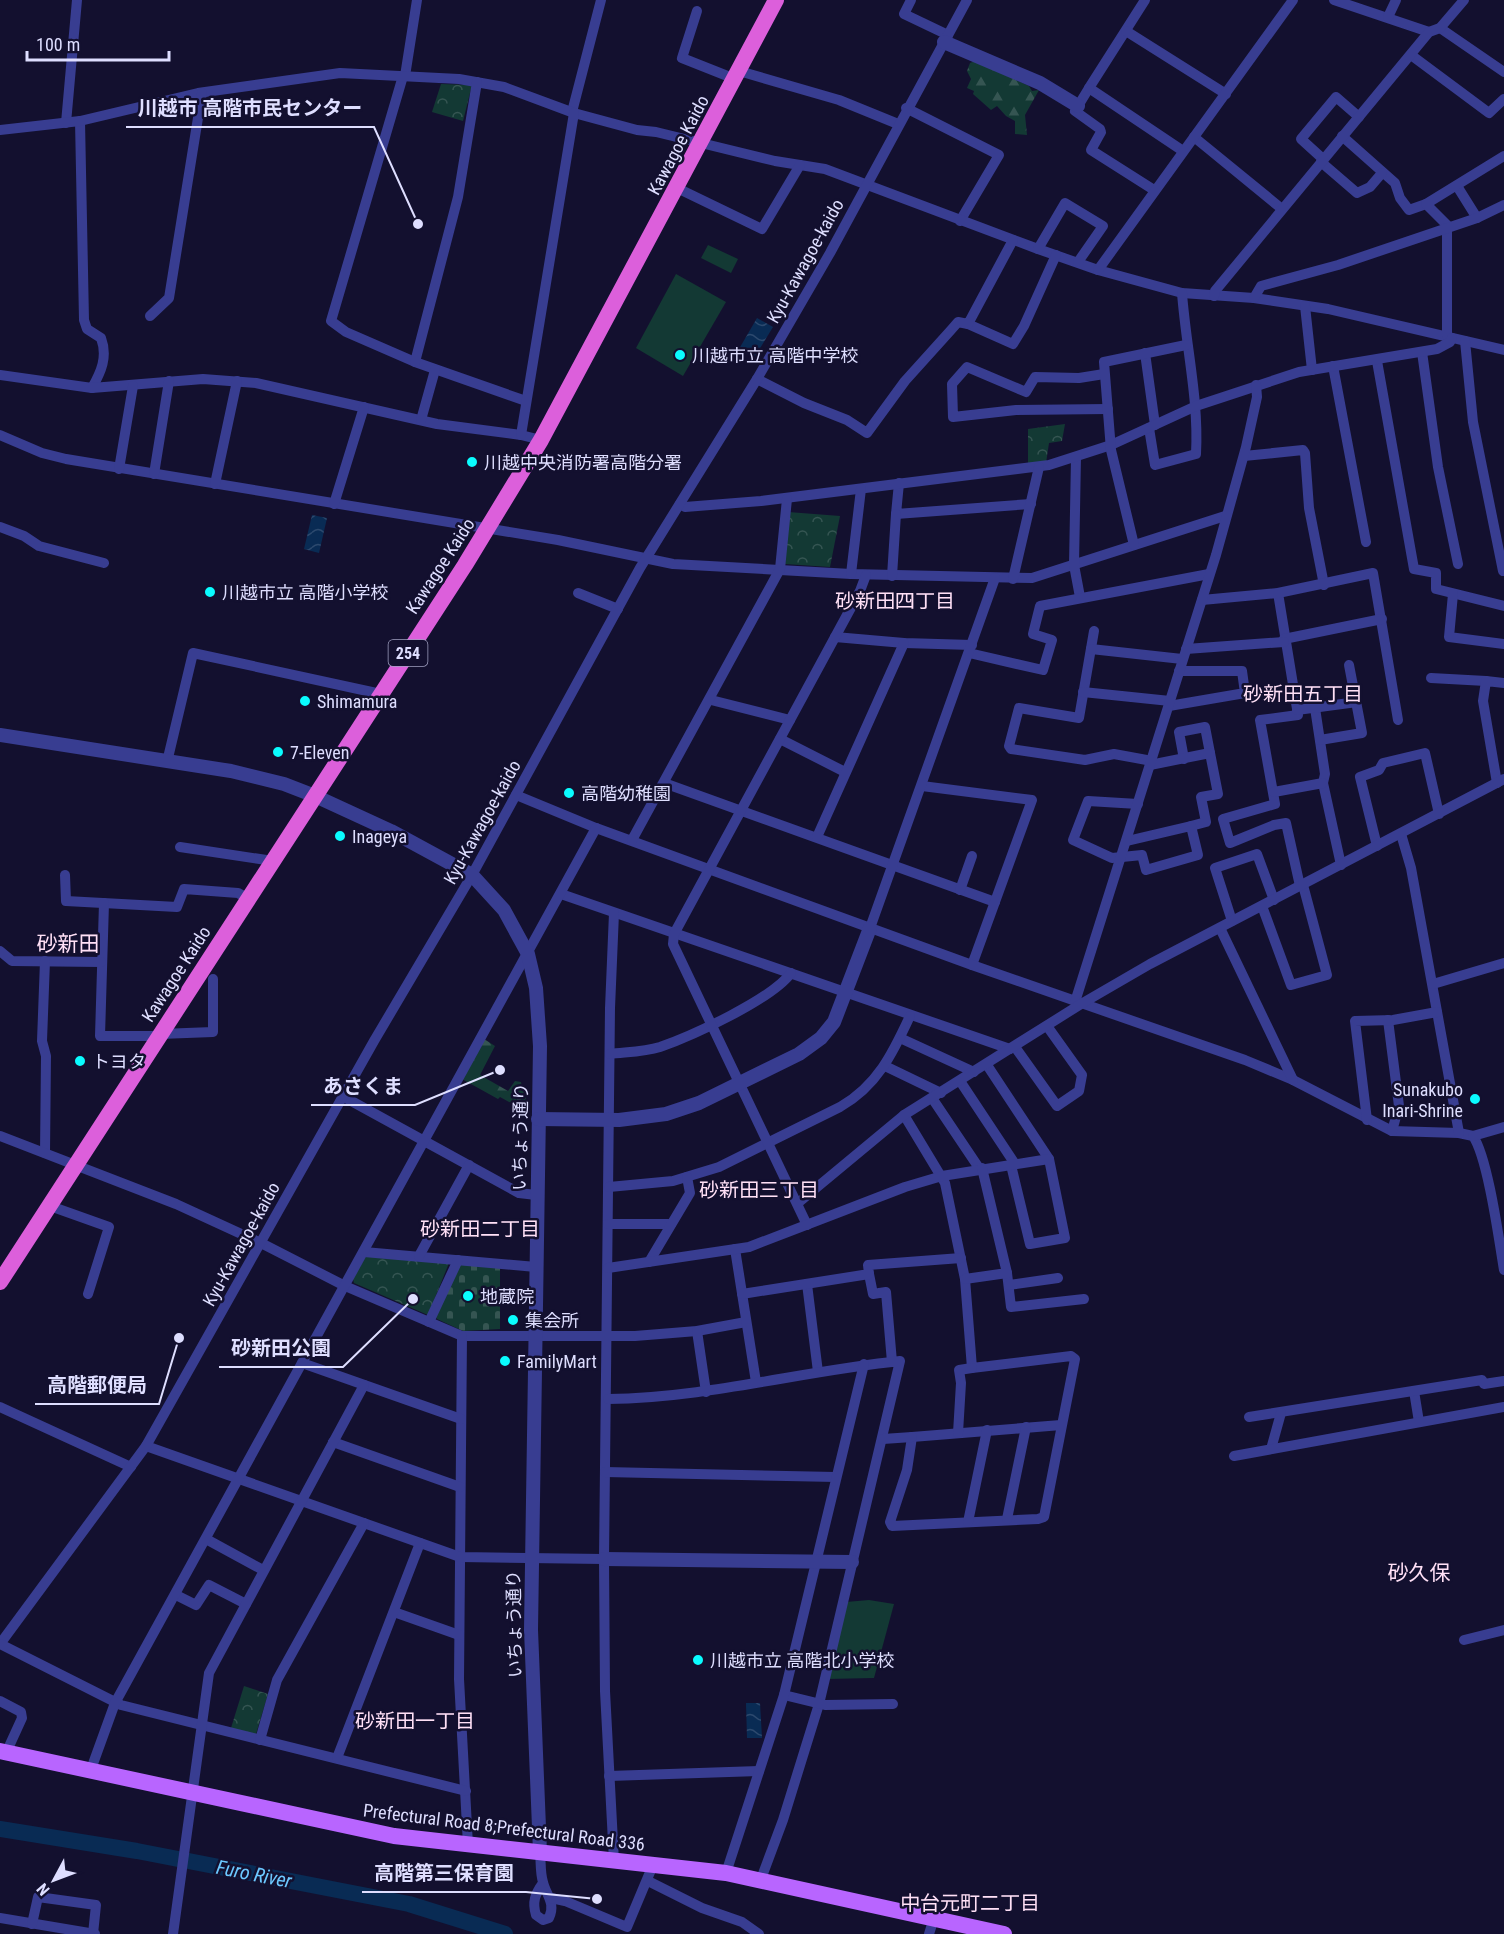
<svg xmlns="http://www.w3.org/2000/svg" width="1504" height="1934" font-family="'Roboto Condensed','Noto Sans JP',sans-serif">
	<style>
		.green { fill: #133934 }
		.forest { fill: url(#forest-firs) }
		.cemetery { fill: url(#cemetery-stones) }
		.park { fill: url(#park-crowns) }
		.water { fill: url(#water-waves) }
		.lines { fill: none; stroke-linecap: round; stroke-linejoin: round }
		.river { stroke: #092b54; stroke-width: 16 }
		.minor { stroke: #383d91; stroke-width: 10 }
		.tertiary { stroke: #383d91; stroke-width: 14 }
		.primary { stroke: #b865ff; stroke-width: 16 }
		.trunk { stroke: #dc5fdb; stroke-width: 16 }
		.poi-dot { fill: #0afcff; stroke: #13102f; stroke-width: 2 }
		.labels { text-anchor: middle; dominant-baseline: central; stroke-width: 5; stroke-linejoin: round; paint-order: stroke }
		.shield { fill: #13102f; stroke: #a1a0c1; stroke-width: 1.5 }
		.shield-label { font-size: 16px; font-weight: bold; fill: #dedeff }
		.street-label { font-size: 18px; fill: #dedeff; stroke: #13102f }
		.poi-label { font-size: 18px; fill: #dedeff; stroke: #13102f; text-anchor: start }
		.neighbourhood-label { font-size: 20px; fill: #ffe0f6; stroke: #13102f }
		.water-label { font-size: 20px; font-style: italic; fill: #6cc8ff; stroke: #13102f }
		.quarter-label { font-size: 21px; fill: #ffe0f6; stroke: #13102f }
		.leader { fill: none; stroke: #dedeff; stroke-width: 2 }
		.callout-dot { fill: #dedeff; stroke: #13102f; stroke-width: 2 }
		.callout-label { font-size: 20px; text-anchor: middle; font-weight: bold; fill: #dedeff; stroke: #13102f; stroke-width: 5; stroke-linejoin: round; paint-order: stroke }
	</style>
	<defs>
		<pattern id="forest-firs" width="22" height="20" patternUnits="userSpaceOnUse" patternTransform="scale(1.5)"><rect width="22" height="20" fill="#133934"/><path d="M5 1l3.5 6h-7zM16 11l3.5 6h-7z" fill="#355552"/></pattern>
		<pattern id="cemetery-stones" width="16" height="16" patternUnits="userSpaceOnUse" patternTransform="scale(1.5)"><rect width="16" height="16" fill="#133934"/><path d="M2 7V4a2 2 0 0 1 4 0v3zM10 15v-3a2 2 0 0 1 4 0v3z" fill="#355552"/></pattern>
		<pattern id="park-crowns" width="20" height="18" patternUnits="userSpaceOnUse" patternTransform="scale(1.5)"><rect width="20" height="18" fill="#133934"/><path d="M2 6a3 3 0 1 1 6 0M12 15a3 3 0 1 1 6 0" fill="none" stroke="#355552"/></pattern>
		<pattern id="water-waves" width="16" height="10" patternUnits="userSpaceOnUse" patternTransform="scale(1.5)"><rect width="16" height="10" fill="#092b54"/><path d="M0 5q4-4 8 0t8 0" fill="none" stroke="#2c496e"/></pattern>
	</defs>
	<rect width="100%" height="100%" fill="#13102f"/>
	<g class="green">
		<polygon points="708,245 738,259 731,273 701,258"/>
		<polygon points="676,274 726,302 683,376 636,348"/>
		<polygon points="869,1600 894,1604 874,1678 827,1679 846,1602"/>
	</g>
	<g class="forest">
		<polygon points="975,61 1029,86 1032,91 1039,90 1025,115 1027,135 1015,134 1015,121 1006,116 997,106 991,110 973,94 974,91 967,88 971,79 967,71 970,63"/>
		<polygon points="484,1039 495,1046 480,1075 508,1091 515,1081 521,1082 522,1088 526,1091 526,1111 500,1097 498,1099 462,1079"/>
	</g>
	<polygon class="cemetery" points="458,1264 500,1268 500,1329 463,1331 437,1319 435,1316"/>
	<g class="park">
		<polygon points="441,84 472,85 463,121 432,112"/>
		<polygon points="1065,424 1062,441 1049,443 1046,463 1028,465 1028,429"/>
		<polygon points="788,512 840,516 830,567 785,564"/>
		<polygon points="366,1256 449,1263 428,1315 354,1283 353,1279"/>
		<polygon points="244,1686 268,1694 256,1734 231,1728"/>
	</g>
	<g class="water">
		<polygon points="757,318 773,327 754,358 739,349"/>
		<polygon points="312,515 327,518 319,553 304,549"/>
		<polygon points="746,1703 760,1703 762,1738 747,1738"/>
	</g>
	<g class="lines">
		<polyline class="river" points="0,1829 137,1851 409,1904 505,1934"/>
		<g class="minor">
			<polyline points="911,0 904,14 948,35"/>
			<polyline points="1145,0 1089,88 1183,151"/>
			<polyline points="1334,0 1429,32"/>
			<polyline points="697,11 682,58 735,79"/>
			<polyline points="1388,17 1396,0"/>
			<polyline points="1440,28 1504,72"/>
			<polyline points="1126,31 1226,94"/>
			<polyline points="1411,55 1489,113 1504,99"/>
			<polyline points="739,71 839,100 898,124"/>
			<polyline points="403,76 331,321 346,332 415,362 526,401"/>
			<polyline points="405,76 417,0"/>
			<polyline points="1089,88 1075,111 1100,129 1101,132 1091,150 1154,190"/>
			<polyline points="906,108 999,155 960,221"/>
			<polyline points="572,112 601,0"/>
			<path d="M80,121L84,320L87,329L101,338C108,357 101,372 92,388"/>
			<polyline points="66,123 77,0"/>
			<polyline points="0,130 80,121 198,93 340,73 459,79 504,87 574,113 637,130 656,132 775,161 825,169 1038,249 1098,270 1182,293 1254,298 1328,309 1504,350"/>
			<polyline points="1342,136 1395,183 1400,198 1409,210 1426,204"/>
			<polyline points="1194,137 1282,209"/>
			<polyline points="1323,159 1301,139 1336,97 1359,117"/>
			<polyline points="1321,162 1357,193 1370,187 1382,173"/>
			<polyline points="1457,186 1477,218"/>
			<polyline points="677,188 762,229 800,165"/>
			<polyline points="1447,227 1447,336"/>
			<polyline points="1449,227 1426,204 1504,156"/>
			<polyline points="1038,249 1065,203 1103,226 1078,262"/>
			<polyline points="1098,270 1293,0"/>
			<polyline points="1214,296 1215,291 1429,32 1440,28 1464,0"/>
			<polyline points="1254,298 1261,286 1338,265 1477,218 1504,205"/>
			<polyline points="1305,306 1312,370"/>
			<polyline points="150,316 169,298 202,93"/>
			<polyline points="968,324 1013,344 1024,326 1056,255"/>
			<polyline points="1465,341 1473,422 1503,571"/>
			<polyline points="1422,352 1438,467 1458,564"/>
			<polyline points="1145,353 1155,425"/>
			<polyline points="1377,361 1414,569 1436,573 1436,589 1504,606"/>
			<polyline points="415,362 458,197 477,82"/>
			<polyline points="1333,366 1366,542"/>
			<polyline points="1104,374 1079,378 1035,377 1026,392 967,367 952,384 953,417 1016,410 1108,409"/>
			<polyline points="0,375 92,388 203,379 256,383 437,424 521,435 541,440"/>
			<polyline points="757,379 804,403 847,420 867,433 905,381 951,330 958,322 968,324 1013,240"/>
			<polyline points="421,420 435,370"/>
			<path d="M1149,428L1155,465L1196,454C1199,400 1186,347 1182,293"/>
			<polyline points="0,435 42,453 66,459 558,540 673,564 851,574 1032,578 1225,516"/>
			<polyline points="521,435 574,113"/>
			<polyline points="1244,456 1303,450 1305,453 1309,508 1324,585"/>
			<polyline points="1076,457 1074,565 1080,597"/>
			<polyline points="119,469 133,386"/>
			<polyline points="154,474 169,381"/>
			<polyline points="899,483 896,514 1031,504"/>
			<polyline points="215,484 237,381"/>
			<polyline points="334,504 364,407"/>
			<polyline points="680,504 685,507 761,501 1049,465 1111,445 1196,406 1299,372 1437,349 1450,342 1452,338"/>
			<polyline points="0,527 24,536 39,546 104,563"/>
			<polyline points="1134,545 1111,450 1104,362 1186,345"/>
			<polyline points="851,574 861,489"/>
			<polyline points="892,576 896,514"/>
			<polyline points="1013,579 1039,467"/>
			<polyline points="578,593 618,609"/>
			<polyline points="1278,593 1298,715 1260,720 1275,804 1223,819 1230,843 1274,825 1286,823 1300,886"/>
			<polyline points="1453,594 1449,637 1504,644"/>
			<polyline points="1202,600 1278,593 1373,573 1398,720"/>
			<polyline points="1094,631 1079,718 1019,708 1009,746 1011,749 1085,760 1114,754 1152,761"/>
			<polyline points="835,637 904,643 972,645"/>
			<polyline points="1284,639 1382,619"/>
			<polyline points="1091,649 1182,659"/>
			<polyline points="1186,649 1284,642"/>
			<polyline points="969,653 1043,670 1052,640 1033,634 1040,606 1209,574"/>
			<polyline points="1431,678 1486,681"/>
			<polyline points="1083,692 1170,701"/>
			<polyline points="711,700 790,720"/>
			<polyline points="1169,706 1245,693 1242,671 1179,671"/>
			<polyline points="1315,708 1325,774 1323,783 1341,865"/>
			<polyline points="1297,710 1357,702"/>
			<polyline points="780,739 845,772"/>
			<polyline points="1320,740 1362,733 1349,665"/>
			<polyline points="1184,759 1179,732 1205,727 1210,753"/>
			<polyline points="167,762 193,653 381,694"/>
			<polyline points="1150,765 1210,753 1218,794 1201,797 1206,822 1191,826"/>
			<polyline points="664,783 995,902"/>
			<polyline points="1497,783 1483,701 1486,681 1504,683"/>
			<polyline points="922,786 1032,800 972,965"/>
			<polyline points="1274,792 1323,783"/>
			<path d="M516,795L596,828L972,965L1245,1060L1293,1080L1392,1131L1459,1133L1473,1136C1488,1158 1499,1240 1504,1270"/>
			<polyline points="1401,834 1411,868 1459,1133"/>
			<polyline points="817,837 904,643"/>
			<polyline points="632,840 780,569 787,499"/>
			<polyline points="1127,841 1191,826 1198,855 1146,870 1142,855 1112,858 1073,840 1088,801 1138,804"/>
			<polyline points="1377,846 1360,777 1379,770 1383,763 1425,753 1439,814"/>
			<polyline points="180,847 273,861"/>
			<polyline points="65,875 66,901 177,907 184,889 238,893 249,899"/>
			<polyline points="960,890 972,856"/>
			<polyline points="561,894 1010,1049"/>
			<polyline points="104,903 100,1036 159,1036"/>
			<polyline points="1262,906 1291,985 1327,975 1303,885"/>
			<polyline points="614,913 610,1008 604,1559 605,1691 614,1861"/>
			<polyline points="1232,921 1215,868 1257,854 1274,900"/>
			<polyline points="870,928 995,578"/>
			<polyline points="1220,928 1293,1080"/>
			<polyline points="0,951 12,961 101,962"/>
			<polyline points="45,961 42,1041 46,1056 45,1153"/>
			<polyline points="1433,984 1504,963"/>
			<polyline points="1075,1002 1216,555 1246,447 1257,397 1256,385"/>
			<polyline points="1388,1020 1399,1106 1392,1131"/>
			<polyline points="160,1034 213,1032 213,979"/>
			<polyline points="900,1038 974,1072"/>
			<polyline points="1015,1047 1057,1106 1079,1091 1082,1075 1047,1026"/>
			<path d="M610,1054C626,1052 644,1052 660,1047C692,1036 772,999 791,973"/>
			<polyline points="987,1065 1049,1159 1065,1238 1030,1244 1011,1165"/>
			<polyline points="885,1066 941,1093"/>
			<polyline points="960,1081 1015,1164"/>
			<polyline points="344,1097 519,1193 536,1195"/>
			<polyline points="932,1098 979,1168"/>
			<polyline points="904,1115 945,1183 965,1279 972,1368 1071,1356 1075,1359 1044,1517 1038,1519 892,1526 890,1522 907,1470 912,1437 1061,1425"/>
			<polyline points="1367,1120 1355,1021 1393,1020 1437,1012"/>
			<polyline points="0,1136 176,1204 261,1243 345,1286 462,1336 635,1336 697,1331 746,1322"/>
			<polyline points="1473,1136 1504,1127"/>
			<path d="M609,1187L673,1181L719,1167L840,1107C877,1086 893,1053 910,1016"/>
			<polyline points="798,1203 904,1115 1081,1004 1150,964 1504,779"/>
			<polyline points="50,1206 109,1227 88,1294"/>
			<polyline points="608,1224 671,1224"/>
			<polyline points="807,1225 673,944 674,934 860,591 866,575"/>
			<polyline points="735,1249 756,1382"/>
			<polyline points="364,1252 536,1267"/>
			<polyline points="419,1256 469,1165"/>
			<polyline points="649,1262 690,1193 687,1177"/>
			<polyline points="608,1268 749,1247 905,1187 942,1176 1049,1159"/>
			<polyline points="1007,1273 1011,1307 1084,1299"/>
			<polyline points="869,1274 873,1294 886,1292 892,1362"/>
			<polyline points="965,1279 1007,1273 982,1168"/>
			<polyline points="807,1284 818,1372"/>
			<polyline points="1009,1285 1058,1278"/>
			<polyline points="742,1294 869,1274 868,1265 961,1258"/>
			<polyline points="429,1322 458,1260"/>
			<polyline points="697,1331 706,1392"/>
			<polyline points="462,1336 459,1679 468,1845"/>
			<polyline points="302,1363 461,1419"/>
			<polyline points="1414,1391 1419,1422"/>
			<path d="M608,1399C706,1398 802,1371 900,1361L819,1704L783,1820L761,1879"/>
			<polyline points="0,1407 131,1467"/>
			<polyline points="1249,1417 1482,1380 1484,1384 1504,1381"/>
			<polyline points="958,1433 961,1383 959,1370 972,1368"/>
			<polyline points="883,1439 912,1437"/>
			<polyline points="333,1442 460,1487"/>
			<polyline points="146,1446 460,1557 604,1559"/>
			<polyline points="1271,1449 1281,1413"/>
			<polyline points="1234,1456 1504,1407"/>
			<polyline points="605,1472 836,1477"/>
			<polyline points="1007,1519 1026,1427"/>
			<polyline points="968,1522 987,1430"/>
			<polyline points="206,1539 263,1570"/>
			<polyline points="176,1595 196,1605 209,1585 246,1604"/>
			<polyline points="394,1612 459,1635"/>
			<polyline points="1464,1640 1504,1630"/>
			<polyline points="0,1644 146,1446 374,1041 472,875 640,568 757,379 830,253 967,0"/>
			<polyline points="0,1644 121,1705 466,1791"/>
			<polyline points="784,1695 825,1705 893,1704"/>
			<polyline points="0,1701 21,1712 22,1718 6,1753"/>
			<polyline points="260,1740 277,1680 364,1523"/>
			<polyline points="337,1758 420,1543"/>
			<polyline points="90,1772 115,1703 596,828"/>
			<polyline points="609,1776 759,1771"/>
			<path d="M540,1852C541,1861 540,1873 543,1882C546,1895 556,1903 549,1918L543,1920L536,1915C532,1902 535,1894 543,1883"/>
			<polyline points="726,1873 784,1695 864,1364"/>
			<polyline points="648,1881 702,1908 742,1922 759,1934"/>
			<polyline points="551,1898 565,1901 627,1927 653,1865"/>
			<polyline points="0,1918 95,1934"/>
			<polyline points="32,1924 38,1897 96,1905 93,1934"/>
			<polyline points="173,1934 209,1673 364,1385"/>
			<polyline points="929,1934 934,1918"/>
		</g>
		<g class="tertiary">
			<polyline points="944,42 1040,83 1078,106"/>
			<polyline points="0,735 231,771 284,784 315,796 391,831 472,875 504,910 528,954 536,988 540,1046 531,1630 540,1852"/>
			<polyline points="538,1119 619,1120 666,1114 699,1103 799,1054 821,1038 834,1022 870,928"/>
			<polyline points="604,1559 852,1562"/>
		</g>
		<polyline class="primary" points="0,1751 394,1836 726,1873 1004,1934"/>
		<polyline class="trunk" points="0,1282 465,565 541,440 776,0"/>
	</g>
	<g class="poi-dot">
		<circle cx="680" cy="355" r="6"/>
		<circle cx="472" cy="462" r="6"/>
		<circle cx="210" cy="592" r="6"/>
		<circle cx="305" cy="701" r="6"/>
		<circle cx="278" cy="752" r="6"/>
		<circle cx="569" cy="793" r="6"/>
		<circle cx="340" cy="836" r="6"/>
		<circle cx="80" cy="1061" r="6"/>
		<circle cx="1475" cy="1099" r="6"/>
		<circle cx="468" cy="1296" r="6"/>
		<circle cx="513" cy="1320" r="6"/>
		<circle cx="505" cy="1361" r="6"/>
		<circle cx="698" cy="1660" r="6"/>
	</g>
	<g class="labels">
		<rect class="shield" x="388.5" y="640" width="39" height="26" rx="4.5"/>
		<g class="shield-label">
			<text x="408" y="653">254</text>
		</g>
		<g class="street-label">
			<text transform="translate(678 145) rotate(-62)">Kawagoe Kaido</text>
			<text transform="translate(805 261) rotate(-61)">Kyu-Kawagoe-kaido</text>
			<text transform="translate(440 566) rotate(-57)">Kawagoe Kaido</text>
			<text transform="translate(482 822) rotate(-61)">Kyu-Kawagoe-kaido</text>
			<text transform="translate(176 974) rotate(-57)">Kawagoe Kaido</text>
			<text transform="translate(520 1137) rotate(-89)">いちょう通り</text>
			<text transform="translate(241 1244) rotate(-61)">Kyu-Kawagoe-kaido</text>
			<text transform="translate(514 1624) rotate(-91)">いちょう通り</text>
			<text transform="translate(504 1827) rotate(7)">Prefectural Road 8;Prefectural Road 336</text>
		</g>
		<g class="poi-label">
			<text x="692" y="355">川越市立 高階中学校</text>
			<text x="484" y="462">川越中央消防署高階分署</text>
			<text x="222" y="592">川越市立 高階小学校</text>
			<text x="317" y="701">Shimamura</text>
			<text x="290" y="752">7-Eleven</text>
			<text x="581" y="793">高階幼稚園</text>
			<text x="352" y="836">Inageya</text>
			<text x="92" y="1061">トヨタ</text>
			<text x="1463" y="1089" text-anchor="end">Sunakubo<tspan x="1463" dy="21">Inari-Shrine</tspan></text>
			<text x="480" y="1296">地蔵院</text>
			<text x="525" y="1320">集会所</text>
			<text x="517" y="1361">FamilyMart</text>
			<text x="710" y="1660">川越市立 高階北小学校</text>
		</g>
		<g class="neighbourhood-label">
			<text x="895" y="601">砂新田四丁目</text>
			<text x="1303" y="694">砂新田五丁目</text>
			<text x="759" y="1190">砂新田三丁目</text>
			<text x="480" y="1229">砂新田二丁目</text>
			<text x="415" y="1721">砂新田一丁目</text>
			<text x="970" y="1903">中台元町二丁目</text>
		</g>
		<g class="water-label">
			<text transform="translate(254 1874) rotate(11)">Furo River</text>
		</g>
		<g class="quarter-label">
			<text x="68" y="944">砂新田</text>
			<text x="1419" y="1573">砂久保</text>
		</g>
	</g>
	<path class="leader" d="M418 224L374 127H126M500 1070L415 1105H311M413 1299L343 1367H219M179 1338L159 1404H35M597 1899L526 1892H362"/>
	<g class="callout-dot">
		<circle cx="418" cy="224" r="6"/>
		<circle cx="500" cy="1070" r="6"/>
		<circle cx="413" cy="1299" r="6"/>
		<circle cx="179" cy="1338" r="6"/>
		<circle cx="597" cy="1899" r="6"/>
	</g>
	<g class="callout-label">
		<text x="250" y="115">川越市 高階市民センター</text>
		<text x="363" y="1093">あさくま</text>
		<text x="281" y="1355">砂新田公園</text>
		<text x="97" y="1392">高階郵便局</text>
		<text x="444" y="1880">高階第三保育園</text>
	</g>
	<g transform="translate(54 1880) rotate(229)" stroke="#13102f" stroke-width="4.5" paint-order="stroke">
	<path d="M0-4.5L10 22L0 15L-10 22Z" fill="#dedeff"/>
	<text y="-9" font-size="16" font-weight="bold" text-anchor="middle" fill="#dedeff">N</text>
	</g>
	<path d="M27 51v9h142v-9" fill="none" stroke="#dedeff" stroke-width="3"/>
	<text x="36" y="51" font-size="18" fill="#dedeff" stroke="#13102f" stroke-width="4.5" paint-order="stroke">100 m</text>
</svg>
